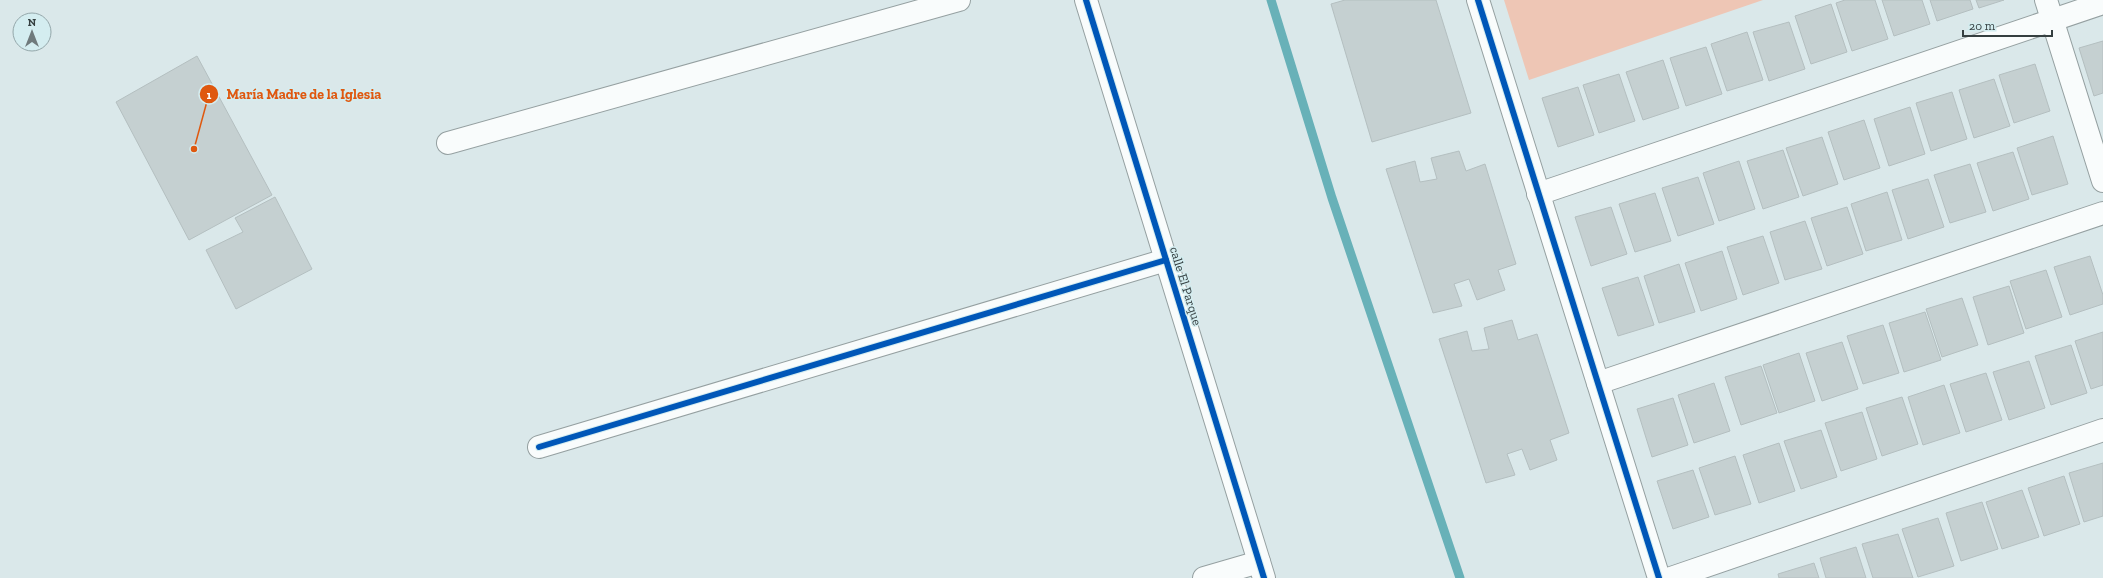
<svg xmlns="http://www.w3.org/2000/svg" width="2103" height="578" font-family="'Zilla Slab',serif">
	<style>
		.green { fill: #eec6b5 }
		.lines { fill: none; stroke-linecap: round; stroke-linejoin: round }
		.stream { stroke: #68b1b8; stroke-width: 9 }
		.building { fill: #c5d0d1; stroke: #b4bfc0 }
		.street-casing { stroke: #95a0a1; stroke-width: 24 }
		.street { stroke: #f9fcfc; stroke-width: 22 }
		.cycleway-casing { stroke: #d4edf0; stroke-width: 8 }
		.cycleway { stroke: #0057b8; stroke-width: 6 }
		.labels { text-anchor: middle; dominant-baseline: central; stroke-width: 3; stroke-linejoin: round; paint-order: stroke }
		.street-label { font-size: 13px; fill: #353f40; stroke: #d4edf0 }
		.leader { fill: none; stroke: #df580f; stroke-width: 1.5 }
		.callout-dot { fill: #df580f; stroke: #d4edf0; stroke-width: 1.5 }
		.mark-label { font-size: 12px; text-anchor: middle; font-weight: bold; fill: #fff }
		.callout-label { font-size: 14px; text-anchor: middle; font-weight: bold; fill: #df580f; stroke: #d4edf0; stroke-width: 3; stroke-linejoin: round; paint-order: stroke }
	</style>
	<rect width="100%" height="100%" fill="#dae8ea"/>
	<polygon class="green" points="1504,0 1763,0 1529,80"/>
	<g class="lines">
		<polyline class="stream" points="1271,0 1332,198 1460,578"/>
	</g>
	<g class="building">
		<polygon points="1345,0 1436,0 1471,113 1372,142 1331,4"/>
		<polygon points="1845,0 1875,0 1888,39 1852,51 1836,3"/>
		<polygon points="1882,0 1922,0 1930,24 1894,36"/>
		<polygon points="1930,0 1970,0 1973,9 1937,21"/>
		<polygon points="1976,0 2004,0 1979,8"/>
		<polygon points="1831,4 1847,52 1811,64 1795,16"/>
		<polygon points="1789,22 1805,69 1769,81 1753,32"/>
		<polygon points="1747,32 1763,80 1727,91 1711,44"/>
		<polygon points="2103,41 2103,93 2094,96 2079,48"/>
		<polygon points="1706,47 1722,94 1686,106 1670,58"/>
		<polygon points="197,56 272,195 189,240 116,102"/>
		<polygon points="1663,60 1679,108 1643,120 1626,72"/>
		<polygon points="2035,64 2050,111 2014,123 1999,75"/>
		<polygon points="1619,74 1635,121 1599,133 1583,85"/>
		<polygon points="1994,79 2010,126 1974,138 1959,90"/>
		<polygon points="1578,87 1594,135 1558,147 1542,98"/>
		<polygon points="1952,92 1967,139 1931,151 1916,103"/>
		<polygon points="1910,107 1925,154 1889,166 1874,119"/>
		<polygon points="1864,120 1880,168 1844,180 1828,132"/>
		<polygon points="2053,136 2068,184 2032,195 2017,148"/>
		<polygon points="1822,137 1838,184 1803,196 1786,148"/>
		<polygon points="1783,150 1799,197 1763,209 1747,161"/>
		<polygon points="1459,151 1466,171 1485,164 1516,264 1498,270 1505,290 1477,300 1469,279 1454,284 1462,306 1433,313 1386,169 1415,161 1420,182 1437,179 1431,158"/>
		<polygon points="2013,152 2029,199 1993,211 1977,163"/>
		<polygon points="1739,161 1755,209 1719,221 1703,173"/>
		<polygon points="1970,164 1986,212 1950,223 1934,175"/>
		<polygon points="1698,177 1714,224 1678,236 1662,188"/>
		<polygon points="1928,179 1944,227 1908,239 1892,190"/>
		<polygon points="1887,192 1902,240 1866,251 1851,204"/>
		<polygon points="1655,193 1671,241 1635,252 1619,204"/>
		<polygon points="275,197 312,269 236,309 206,250 243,232 235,218"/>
		<polygon points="1611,207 1627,254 1591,266 1575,217"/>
		<polygon points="1847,207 1863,254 1827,266 1811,218"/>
		<polygon points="1805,221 1822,269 1785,280 1770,232"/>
		<polygon points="1763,236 1779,283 1743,295 1727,247"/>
		<polygon points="1722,251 1737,299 1701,311 1685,263"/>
		<polygon points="2090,256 2103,295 2103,304 2070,315 2054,267"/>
		<polygon points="1679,264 1695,312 1659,323 1644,276"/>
		<polygon points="2046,270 2062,317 2026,329 2010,281"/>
		<polygon points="1638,277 1654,325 1618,336 1602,288"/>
		<polygon points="2009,286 2024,333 1988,345 1973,297"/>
		<polygon points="1962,298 1978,345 1942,357 1926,309"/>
		<polygon points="1925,312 1941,360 1904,372 1889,323"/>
		<polygon points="1512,320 1518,340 1537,334 1569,433 1550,440 1557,460 1530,470 1522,449 1507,454 1515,475 1486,483 1439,339 1467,331 1472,351 1489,349 1484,328"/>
		<polygon points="1883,325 1899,373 1863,384 1847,336"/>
		<polygon points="2103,332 2103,385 2091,389 2075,341"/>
		<polygon points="1842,342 1858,389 1822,401 1806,353"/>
		<polygon points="2071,345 2087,393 2051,405 2035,356"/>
		<polygon points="1799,353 1815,401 1779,413 1763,365"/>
		<polygon points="2029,361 2045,408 2009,420 1993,372"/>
		<polygon points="1761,366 1777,413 1741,425 1725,377"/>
		<polygon points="1986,373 2002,420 1966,432 1950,384"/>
		<polygon points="1714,383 1730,431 1694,443 1678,395"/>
		<polygon points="1944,385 1960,433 1923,445 1908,397"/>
		<polygon points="1902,397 1918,444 1882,456 1866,408"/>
		<polygon points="1673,398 1688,445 1652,457 1637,409"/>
		<polygon points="1862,412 1877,459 1841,471 1825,423"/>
		<polygon points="1821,430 1837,477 1801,489 1784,441"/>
		<polygon points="1779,443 1795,491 1759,503 1743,455"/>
		<polygon points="1735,456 1751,504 1715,515 1699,468"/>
		<polygon points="2103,463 2103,516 2084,522 2069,473"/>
		<polygon points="1693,470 1709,517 1673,529 1657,481"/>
		<polygon points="2064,476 2080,524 2044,536 2028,488"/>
		<polygon points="2022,490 2039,537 2002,549 1986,502"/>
		<polygon points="1982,502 1998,549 1961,561 1946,513"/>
		<polygon points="1938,518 1954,566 1918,577 1902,529"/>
		<polygon points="1898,534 1913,578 1873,578 1862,544"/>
		<polygon points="1856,547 1866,578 1826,578 1820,558"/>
		<polygon points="1814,563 1819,578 1779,578 1778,574"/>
	</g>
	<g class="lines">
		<defs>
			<g id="street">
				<polyline points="1086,0 1264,578"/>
				<polyline points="1478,0 1659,578"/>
				<polyline points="2046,0 2103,181"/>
				<polyline points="448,143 959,0"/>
				<polyline points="1538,194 2103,3"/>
				<polyline points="1598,383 2103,213"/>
				<polyline points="539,447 1166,260"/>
				<polyline points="1204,578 1259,562"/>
				<polyline points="1671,578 2103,430"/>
			</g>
		</defs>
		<use href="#street" class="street-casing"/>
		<use href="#street" class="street"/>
		<defs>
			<g id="cycleway">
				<polyline points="1086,0 1264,578"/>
				<polyline points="1478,0 1659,578"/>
				<polyline points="539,447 1166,260"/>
			</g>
		</defs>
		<use href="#cycleway" class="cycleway-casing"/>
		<use href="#cycleway" class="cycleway"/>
	</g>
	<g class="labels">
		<g class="street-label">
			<text transform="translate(1186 286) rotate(73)">calle El Parque</text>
		</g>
	</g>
	<path class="leader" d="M194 149L209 94"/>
	<g class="callout-dot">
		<circle cx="194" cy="149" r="4"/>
		<circle cx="209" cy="94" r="10"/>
	</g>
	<g class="mark-label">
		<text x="209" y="99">1</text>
	</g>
	<g class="callout-label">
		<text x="304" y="99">María Madre de la Iglesia</text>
	</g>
	<g transform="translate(32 32)"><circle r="19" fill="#d4edf0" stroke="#94a7aa"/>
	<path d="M0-3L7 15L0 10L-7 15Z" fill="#6f7a7c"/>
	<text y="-6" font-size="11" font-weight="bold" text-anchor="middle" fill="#353f40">N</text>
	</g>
	<path d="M1963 30v6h89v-6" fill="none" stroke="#353f40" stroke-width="2"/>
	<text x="1969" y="30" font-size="12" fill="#353f40" stroke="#d4edf0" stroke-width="3" paint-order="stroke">20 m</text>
</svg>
